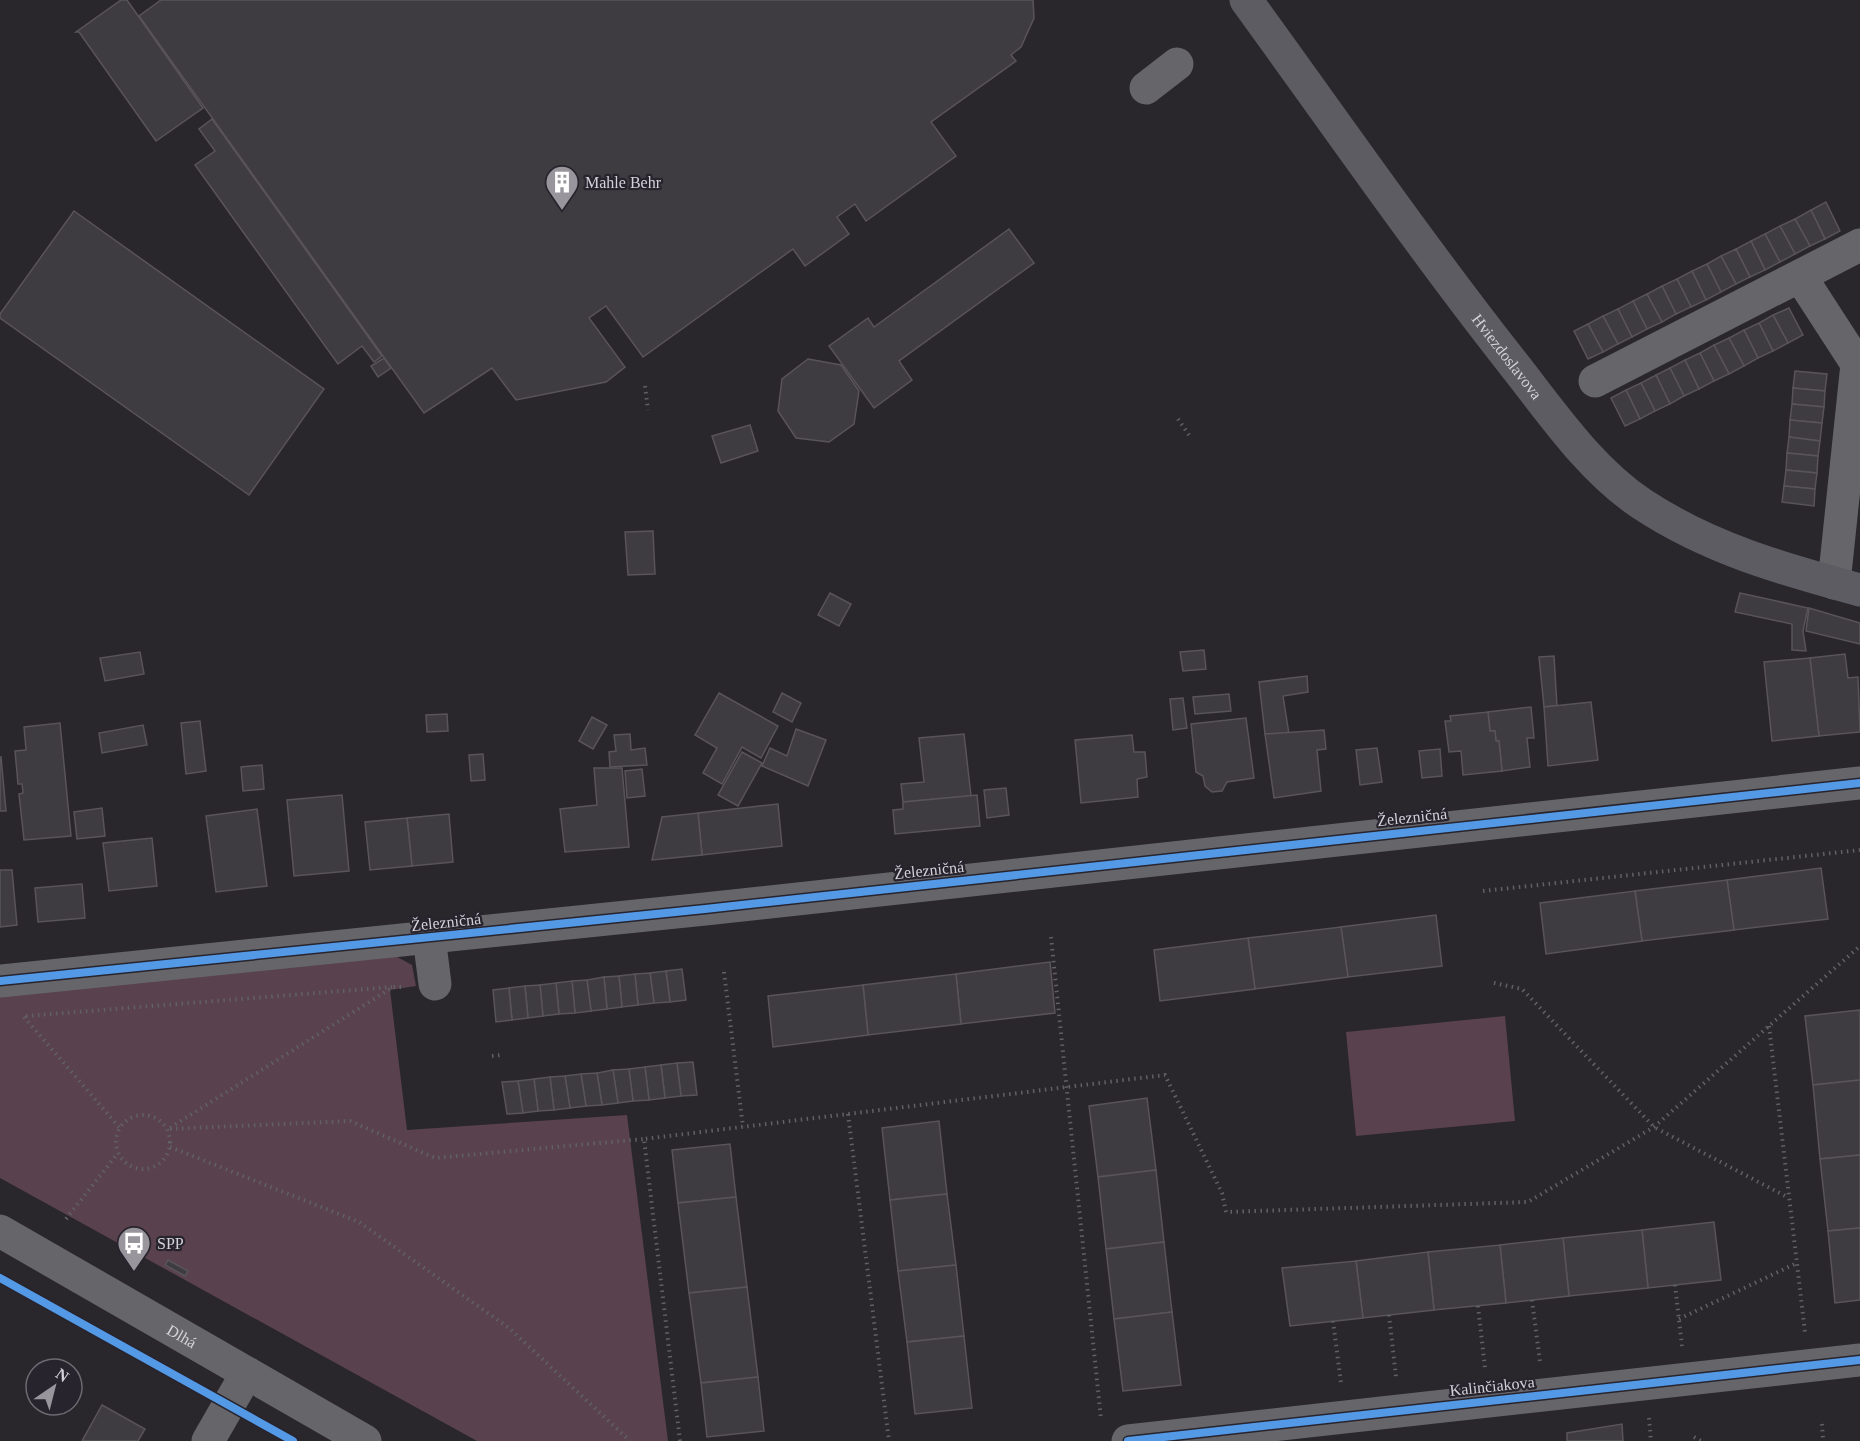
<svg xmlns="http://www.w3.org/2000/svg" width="1860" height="1441" font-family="Georgia,serif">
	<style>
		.green { fill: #59414d }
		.building { fill: #3f3c41; stroke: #585459; stroke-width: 1.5 }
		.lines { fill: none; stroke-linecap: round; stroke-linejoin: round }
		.path { stroke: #616165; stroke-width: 4; stroke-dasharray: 1.5 4.5; stroke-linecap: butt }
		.minor { stroke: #65656a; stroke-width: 33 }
		.major { stroke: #5d5c63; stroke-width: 33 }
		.cycleway-casing { stroke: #28242e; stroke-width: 11 }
		.cycleway { stroke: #5399e6; stroke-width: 8 }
		.labels { text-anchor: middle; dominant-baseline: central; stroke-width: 4.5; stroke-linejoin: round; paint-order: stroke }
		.poi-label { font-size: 16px; fill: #d4d2d9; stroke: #28242e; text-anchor: start }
		.street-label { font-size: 16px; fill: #d4d2d9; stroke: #28242e }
	</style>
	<rect width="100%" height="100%" fill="#29262c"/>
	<g class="green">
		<polygon points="390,953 412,965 416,986 390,990 407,1130 627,1115 668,1441 477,1441 0,1178 0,996"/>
		<polygon points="1505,1016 1515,1121 1356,1136 1346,1032"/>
	</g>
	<g class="building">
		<polygon points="121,0 127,0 203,108 156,141 79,32 76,32"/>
		<polygon points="161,0 1033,0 1034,18 1021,47 1011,55 1016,61 931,122 956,156 866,221 855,204 837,217 849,234 805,266 793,249 643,357 606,306 589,318 625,367 606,382 516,400 492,368 424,413 139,16"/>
		<polygon points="212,119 382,356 374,362 362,346 338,364 195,165 215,151 199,129"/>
		<polygon points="1826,202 1840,231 1825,239 1811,210"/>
		<polygon points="1811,210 1825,239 1810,246 1795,219"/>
		<polygon points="74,211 324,389 249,495 0,318 0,314"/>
		<polygon points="1795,219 1810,246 1795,254 1780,226"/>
		<polygon points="1780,226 1795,254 1780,262 1765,234"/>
		<polygon points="1009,229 1034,263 899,361 912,380 874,408 829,346 868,318 874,327"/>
		<polygon points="1765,234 1780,262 1765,270 1751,241"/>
		<polygon points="1751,241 1765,270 1750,277 1736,249"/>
		<polygon points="1736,249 1750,277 1736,284 1721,256"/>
		<polygon points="1721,256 1736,284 1721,292 1707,264"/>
		<polygon points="1707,264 1721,292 1706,300 1692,271"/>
		<polygon points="1692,271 1706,300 1691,307 1677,279"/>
		<polygon points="1677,279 1691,307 1676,314 1662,286"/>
		<polygon points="1662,286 1676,314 1662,322 1647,294"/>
		<polygon points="1647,294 1662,322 1647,329 1633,301"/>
		<polygon points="1633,301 1647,329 1632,337 1618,309"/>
		<polygon points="1789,308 1803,335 1788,343 1773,315"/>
		<polygon points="1618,309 1632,337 1618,344 1603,316"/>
		<polygon points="1773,315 1788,343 1773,351 1759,323"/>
		<polygon points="1603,316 1618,344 1603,352 1588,324"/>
		<polygon points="1759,323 1773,351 1758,358 1744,330"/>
		<polygon points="1588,324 1603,352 1588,359 1574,331"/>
		<polygon points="1744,330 1758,358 1744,366 1729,338"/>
		<polygon points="1729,338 1744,366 1729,374 1714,345"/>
		<polygon points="1714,345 1729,374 1714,381 1700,353"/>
		<polygon points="1700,353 1714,381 1699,389 1685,360"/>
		<polygon points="384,358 391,368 378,377 371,366"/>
		<polygon points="808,359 841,365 859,391 854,424 829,442 796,438 778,411 782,379"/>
		<polygon points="1685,360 1699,389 1684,396 1670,368"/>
		<polygon points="1670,368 1684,396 1670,404 1656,375"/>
		<polygon points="1795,371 1827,374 1825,391 1793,388"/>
		<polygon points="1656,375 1670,404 1655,411 1641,383"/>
		<polygon points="1641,383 1655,411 1640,419 1626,390"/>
		<polygon points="1793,388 1825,391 1824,407 1792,404"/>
		<polygon points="1626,390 1640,419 1625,426 1611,398"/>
		<polygon points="1792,404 1824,407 1822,423 1790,420"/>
		<polygon points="1790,420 1822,423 1820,441 1789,437"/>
		<polygon points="750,425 758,451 721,463 712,436"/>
		<polygon points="1789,437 1820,441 1818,456 1787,453"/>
		<polygon points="1787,453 1818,456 1817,473 1786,470"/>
		<polygon points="1786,470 1817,473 1815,489 1784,486"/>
		<polygon points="1784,486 1815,489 1814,506 1782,502"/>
		<polygon points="653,531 655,574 628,575 625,532"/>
		<polygon points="830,593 851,604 839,626 818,615"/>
		<polygon points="1740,593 1808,608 1803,631 1806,651 1792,650 1792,624 1735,612"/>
		<polygon points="1809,608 1860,623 1860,644 1806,631"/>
		<polygon points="1204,650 1206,669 1183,671 1180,652"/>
		<polygon points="140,652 144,674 105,681 100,658"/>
		<polygon points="1845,654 1848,678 1858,677 1860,732 1819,736 1810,658"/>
		<polygon points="1554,656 1557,706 1544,707 1539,657"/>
		<polygon points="1810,658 1819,736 1772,741 1764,662"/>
		<polygon points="1307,676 1308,692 1283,696 1289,734 1265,734 1259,682"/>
		<polygon points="719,693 778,726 761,758 742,747 722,784 703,773 717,748 695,735"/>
		<polygon points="782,693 801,703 792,722 773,712"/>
		<polygon points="1229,694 1231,711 1195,714 1193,697"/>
		<polygon points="1183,698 1187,728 1173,730 1170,699"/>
		<polygon points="1591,702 1598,760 1548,766 1544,707"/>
		<polygon points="1531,707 1534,738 1527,738 1530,767 1502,771 1499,741 1496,741 1495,731 1490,731 1488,712"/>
		<polygon points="1488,712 1490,731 1495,731 1496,741 1499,741 1502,771 1463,775 1461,751 1449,752 1445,721 1451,721 1450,716"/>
		<polygon points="447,714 448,731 427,732 426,715"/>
		<polygon points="592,717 607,725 593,749 579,741"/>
		<polygon points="1246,718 1254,778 1227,782 1222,791 1212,792 1205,786 1203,776 1196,772 1191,724"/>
		<polygon points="200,721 206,771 186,774 181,723"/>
		<polygon points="60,723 71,836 24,840 19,794 23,793 22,784 18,784 15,751 26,750 24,727"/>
		<polygon points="143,725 147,745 102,753 99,733"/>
		<polygon points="796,729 826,740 808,786 762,766 770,748 787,756"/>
		<polygon points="1324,730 1326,749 1317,750 1321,791 1274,798 1265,734"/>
		<polygon points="630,734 631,750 645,748 647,765 610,767 609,752 616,751 614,735"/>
		<polygon points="964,734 971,796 903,802 901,784 924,782 919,738"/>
		<polygon points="1132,735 1134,752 1145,752 1147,777 1137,779 1138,797 1081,803 1075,740"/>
		<polygon points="1377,748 1382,782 1360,785 1356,750"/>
		<polygon points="1440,749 1442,776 1422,778 1419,751"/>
		<polygon points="742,752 762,763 738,806 718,795"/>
		<polygon points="483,754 485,780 471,781 469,755"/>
		<polygon points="1,757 6,811 0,811 0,757"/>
		<polygon points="262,765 264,789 243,791 241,767"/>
		<polygon points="594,768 622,768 629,847 565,852 560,809 597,805"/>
		<polygon points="642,769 645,796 627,798 625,771"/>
		<polygon points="1006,788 1009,815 987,818 984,790"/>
		<polygon points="342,795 349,871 294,876 287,800"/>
		<polygon points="977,795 980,826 895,834 893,810 903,809 903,802"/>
		<polygon points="778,804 782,846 702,855 698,813"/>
		<polygon points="102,808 105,836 77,839 74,812"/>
		<polygon points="257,809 267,886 216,892 206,816"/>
		<polygon points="698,813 702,855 652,860 662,817"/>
		<polygon points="449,814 453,862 412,866 407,818"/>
		<polygon points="407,818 412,866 370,870 365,822"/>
		<polygon points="152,838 157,886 109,891 103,843"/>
		<polygon points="1821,868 1828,919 1734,930 1727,880"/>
		<polygon points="0,870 12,870 17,925 0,927"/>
		<polygon points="1727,880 1734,930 1642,941 1635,891"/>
		<polygon points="82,884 85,918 38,922 35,888"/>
		<polygon points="1635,891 1642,941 1546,954 1540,903"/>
		<polygon points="1436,915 1442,966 1348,977 1341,927"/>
		<polygon points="1341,927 1348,977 1255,989 1248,938"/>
		<polygon points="1248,938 1255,989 1160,1001 1154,950"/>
		<polygon points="1050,962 1055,1013 961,1024 956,974"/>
		<polygon points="682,969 686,1000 670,1002 666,971"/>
		<polygon points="666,971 670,1002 654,1003 650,973"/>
		<polygon points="650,973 654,1003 638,1005 635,974"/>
		<polygon points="635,974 638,1005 622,1007 619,976"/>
		<polygon points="956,974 961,1024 868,1035 863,985"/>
		<polygon points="619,976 622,1007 607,1009 604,977"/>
		<polygon points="604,977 607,1009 591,1011 587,980"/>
		<polygon points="587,980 591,1011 575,1013 572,981"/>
		<polygon points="572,981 575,1013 559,1014 556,983"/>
		<polygon points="556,983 559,1014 543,1016 540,985"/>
		<polygon points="540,985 543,1016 528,1018 525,986"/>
		<polygon points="863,985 868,1035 773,1047 768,996"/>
		<polygon points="525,986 528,1018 512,1020 509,988"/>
		<polygon points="509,988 512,1020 496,1022 493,990"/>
		<polygon points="1860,1010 1860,1080 1813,1085 1805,1016"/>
		<polygon points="693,1062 697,1095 681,1096 677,1063"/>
		<polygon points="677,1063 681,1096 665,1098 661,1065"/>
		<polygon points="661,1065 665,1098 649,1100 645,1067"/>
		<polygon points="645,1067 649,1100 633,1101 629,1069"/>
		<polygon points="629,1069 633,1101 618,1103 613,1070"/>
		<polygon points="613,1070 618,1103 602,1105 597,1073"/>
		<polygon points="597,1073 602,1105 586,1106 581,1074"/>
		<polygon points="581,1074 586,1106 570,1108 565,1076"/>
		<polygon points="565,1076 570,1108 554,1110 550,1077"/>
		<polygon points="550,1077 554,1110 538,1111 534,1079"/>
		<polygon points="534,1079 538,1111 523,1113 518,1081"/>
		<polygon points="1860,1080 1860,1155 1820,1159 1813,1085"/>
		<polygon points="518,1081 523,1113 507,1114 502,1082"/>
		<polygon points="1147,1098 1156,1170 1098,1177 1089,1106"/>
		<polygon points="939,1121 947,1194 890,1200 882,1128"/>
		<polygon points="730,1144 736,1197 678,1203 672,1150"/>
		<polygon points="1860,1155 1860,1228 1828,1231 1820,1159"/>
		<polygon points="1156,1170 1164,1242 1106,1249 1098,1177"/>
		<polygon points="947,1194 956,1265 898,1271 890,1200"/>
		<polygon points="736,1197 747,1287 689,1293 678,1203"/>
		<polygon points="1714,1222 1721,1280 1648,1288 1642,1230"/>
		<polygon points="1860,1228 1860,1300 1835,1303 1828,1231"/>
		<polygon points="1642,1230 1648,1288 1569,1296 1563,1238"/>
		<polygon points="1563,1238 1569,1296 1506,1303 1500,1245"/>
		<polygon points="1164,1242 1172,1312 1114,1319 1106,1249"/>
		<polygon points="1500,1245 1506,1303 1434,1310 1428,1252"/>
		<polygon points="1428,1252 1434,1310 1363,1318 1356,1261"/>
		<polygon points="168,1260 188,1271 185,1276 165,1265"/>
		<polygon points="1356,1261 1363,1318 1290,1326 1282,1268"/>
		<polygon points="956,1265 964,1336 907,1342 898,1271"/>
		<polygon points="747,1287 758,1377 701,1383 689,1293"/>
		<polygon points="1172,1312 1181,1385 1123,1391 1114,1319"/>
		<polygon points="964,1336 972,1408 915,1414 907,1342"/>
		<polygon points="758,1377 764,1431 707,1437 701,1383"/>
		<polygon points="102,1405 145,1429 138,1441 82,1441"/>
		<polygon points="1622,1424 1623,1441 1567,1441 1567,1433"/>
	</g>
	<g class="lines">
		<g class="path">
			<polyline points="645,386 648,410"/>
			<polyline points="1178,419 1189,435"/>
			<polyline points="1483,891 1860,850"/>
			<polyline points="1051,937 1101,1419"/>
			<polyline points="724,972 743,1127"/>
			<polyline points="1494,983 1522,989 1654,1127 1789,1198"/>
			<polyline points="401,987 393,987 168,1129 350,1121 435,1158 644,1139"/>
			<polyline points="26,1016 392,987"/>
			<polyline points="24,1017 119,1127"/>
			<polyline points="1769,1026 1805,1332"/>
			<polyline points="492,1056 501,1055"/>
			<polyline points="848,1114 889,1441"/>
			<circle cx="143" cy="1142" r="27"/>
			<polyline points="170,1147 359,1222 509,1328 630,1441"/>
			<polyline points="66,1219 118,1153"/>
			<polyline points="1675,1285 1682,1346"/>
			<polyline points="1532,1300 1540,1362"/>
			<polyline points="1478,1306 1485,1368"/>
			<polyline points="1389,1315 1396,1377"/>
			<polyline points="1679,1319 1797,1263"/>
			<polyline points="1333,1321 1341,1383"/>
			<polyline points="1649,1418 1651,1441"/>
			<polyline points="1822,1424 1823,1439"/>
			<polyline points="1694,1437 1701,1441"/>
			<polyline points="680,1441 644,1139 1165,1075 1222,1193 1226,1212 1528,1202 1654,1127 1860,946"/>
		</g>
		<g class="minor">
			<polyline points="1146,88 1177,64"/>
			<polyline points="1800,276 1857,364 1834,583"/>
			<polyline points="1595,381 1860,245"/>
			<polyline points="429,937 435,984"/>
			<polyline points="0,981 705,909 1860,783"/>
			<path id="s1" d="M0,1231L365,1441"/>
			<polyline points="208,1441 247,1373"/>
			<polyline points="1128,1441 1860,1360"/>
		</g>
		<path class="major" id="s2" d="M1246,0C1334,121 1419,244 1511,361C1550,410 1589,469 1642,504C1710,549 1783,569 1860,590"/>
		<defs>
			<g id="cycleway">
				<polyline points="0,981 705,909 1860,783"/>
				<polyline points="0,1278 293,1441"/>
				<polyline points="1128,1441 1860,1360"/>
			</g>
		</defs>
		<use href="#cycleway" class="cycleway-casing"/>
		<use href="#cycleway" class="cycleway"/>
	</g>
	<defs>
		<symbol id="building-pin" viewBox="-11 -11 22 30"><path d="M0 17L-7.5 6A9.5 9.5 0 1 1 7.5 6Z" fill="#98969c" stroke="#28242e"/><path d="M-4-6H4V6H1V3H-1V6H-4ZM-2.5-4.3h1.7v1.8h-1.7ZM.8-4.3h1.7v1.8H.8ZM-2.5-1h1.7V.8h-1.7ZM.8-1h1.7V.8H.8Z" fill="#fff"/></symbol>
		<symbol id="bus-pin" viewBox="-11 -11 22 30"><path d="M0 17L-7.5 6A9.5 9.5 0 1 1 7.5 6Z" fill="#98969c" stroke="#28242e"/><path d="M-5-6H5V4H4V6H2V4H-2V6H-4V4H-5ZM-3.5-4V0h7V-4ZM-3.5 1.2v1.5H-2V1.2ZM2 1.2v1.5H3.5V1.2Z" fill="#fff"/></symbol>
	</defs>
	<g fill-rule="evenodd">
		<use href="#building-pin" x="543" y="163" width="38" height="52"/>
		<use href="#bus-pin" x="115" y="1224" width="38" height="52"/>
	</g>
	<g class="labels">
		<g class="poi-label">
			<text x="585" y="182">Mahle Behr</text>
			<text x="157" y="1243">SPP</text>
		</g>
		<g class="street-label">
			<text stroke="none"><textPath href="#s2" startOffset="442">Hviezdoslavova</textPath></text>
			<text transform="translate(1412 817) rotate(-6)">Železničná</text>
			<text transform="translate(929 870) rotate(-6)">Železničná</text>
			<text transform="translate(446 922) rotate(-6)">Železničná</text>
			<text stroke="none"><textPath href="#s1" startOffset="210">Dlhá</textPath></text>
			<text transform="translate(1492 1386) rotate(-6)">Kalinčiakova</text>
		</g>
	</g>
	<g transform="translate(54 1387) rotate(35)"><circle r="28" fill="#28242e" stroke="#6d6a72" stroke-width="1.5"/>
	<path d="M0-4.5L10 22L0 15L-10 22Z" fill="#98969c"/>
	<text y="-9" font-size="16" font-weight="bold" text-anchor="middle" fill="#d4d2d9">N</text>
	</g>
</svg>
